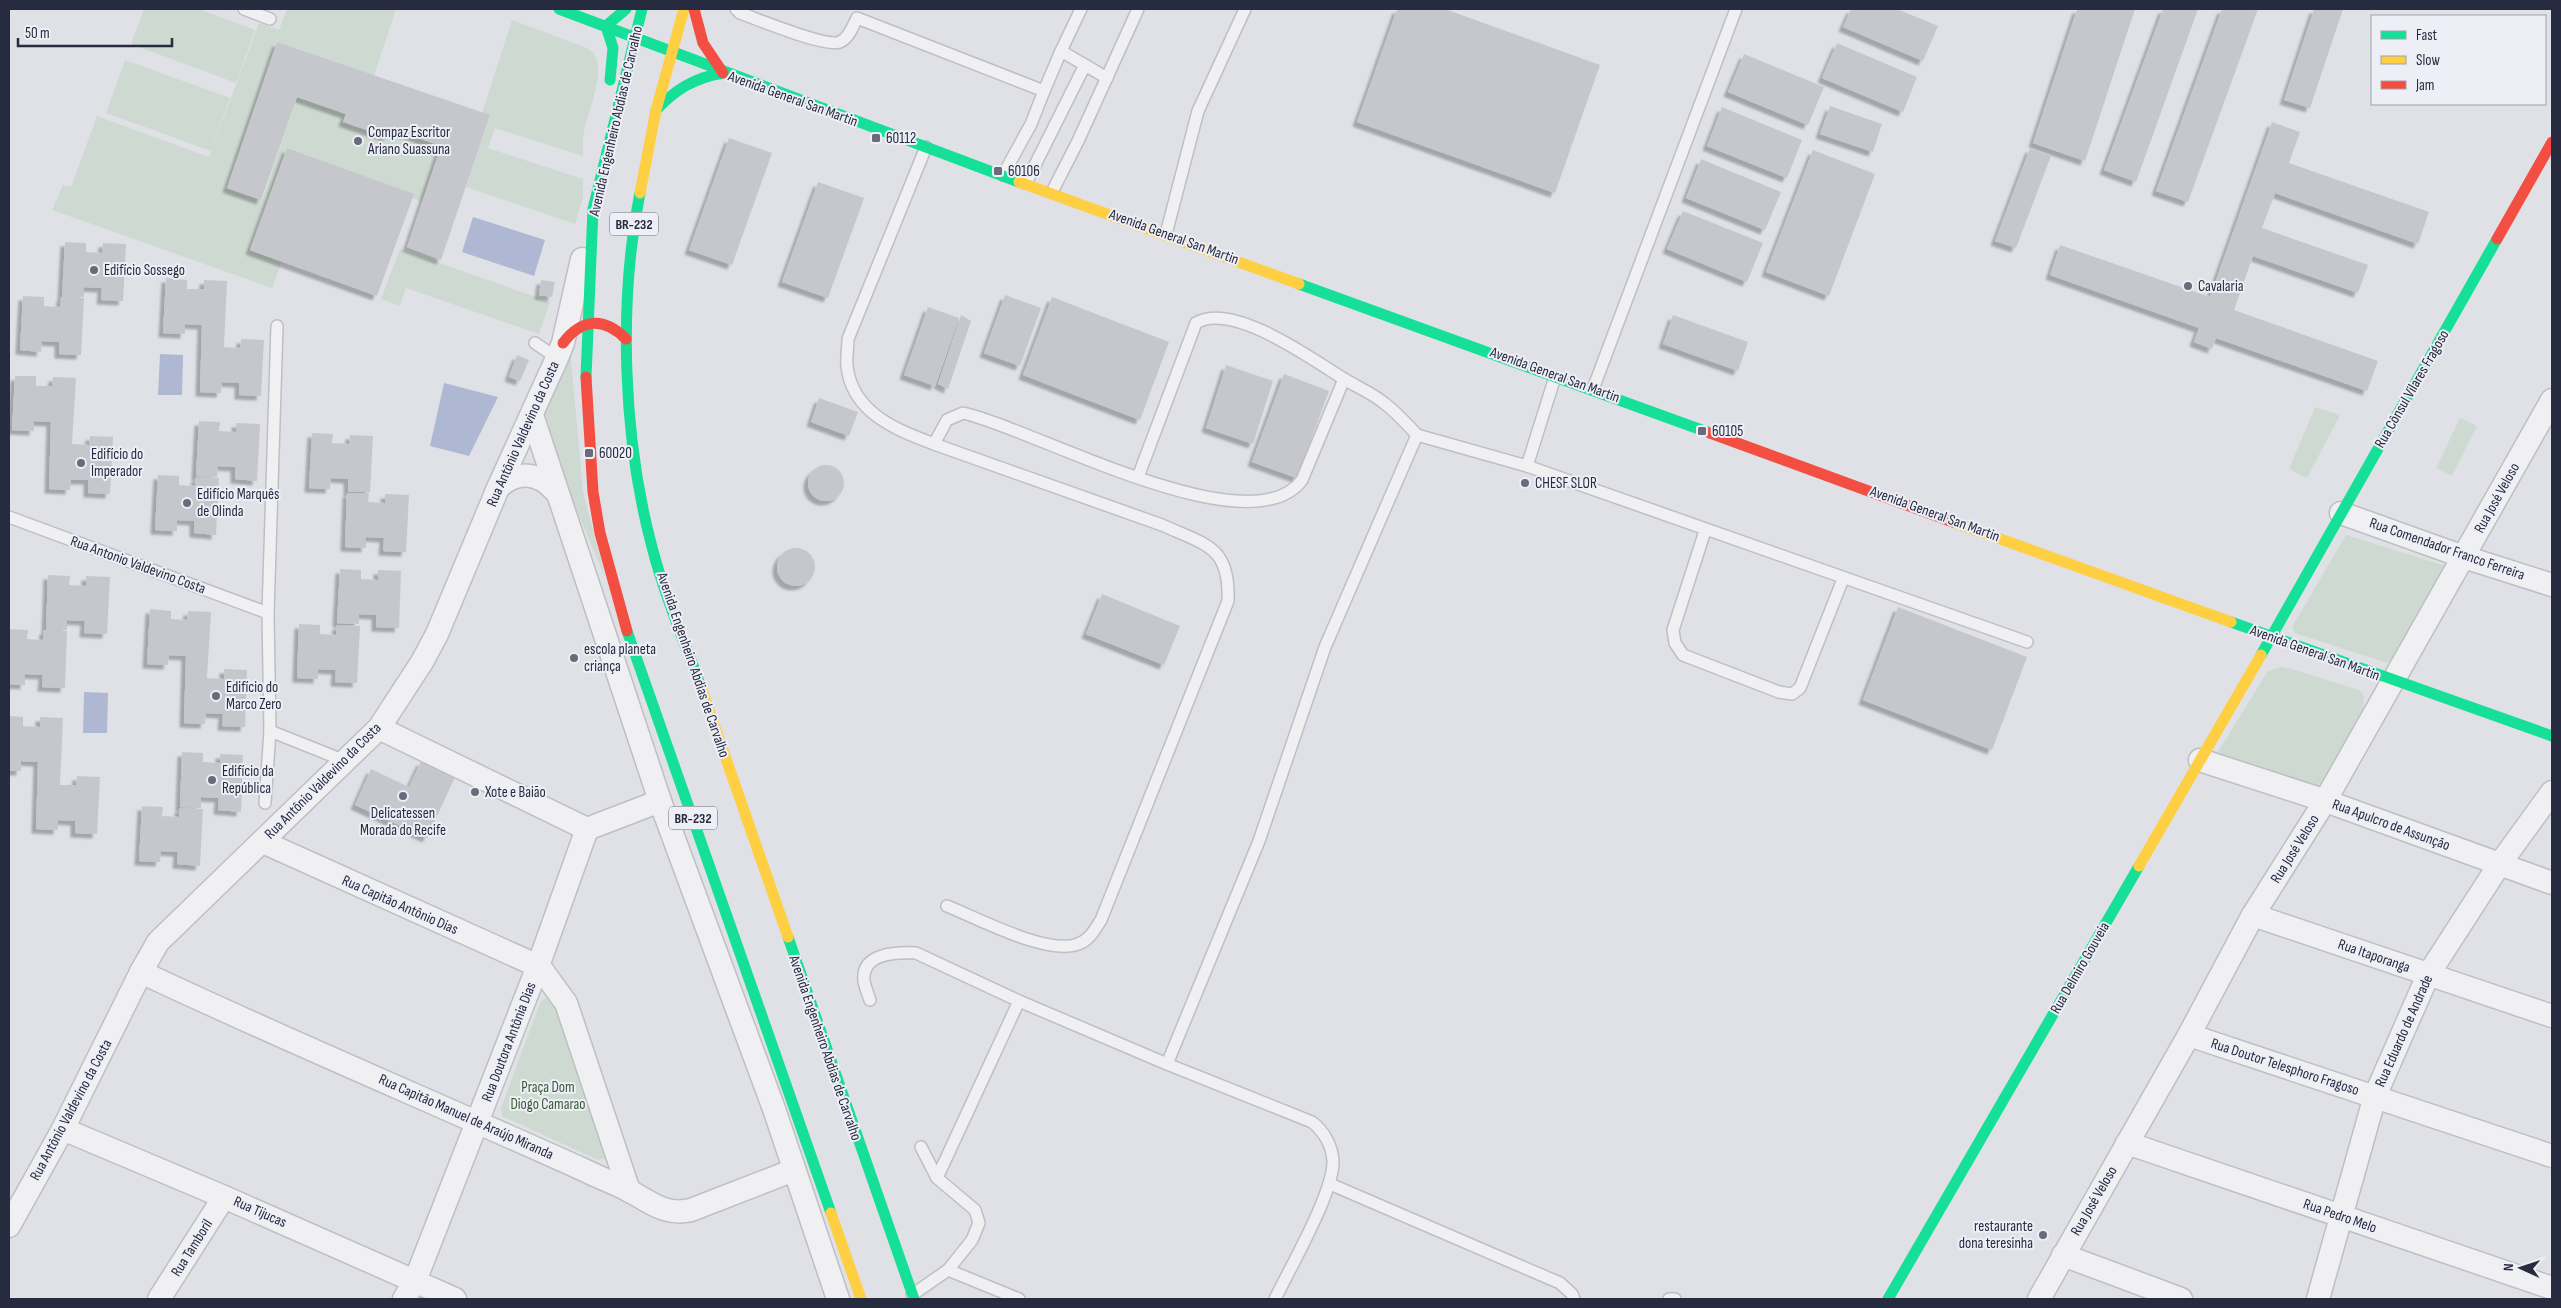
<svg xmlns="http://www.w3.org/2000/svg" width="2561" height="1308" font-family="'Sofia Sans Condensed',sans-serif">
	<style>
		.green { fill: #ced9d1 }
		.water { fill: #aeb8d2 }
		.building { fill: #c6c7cd; filter: url(#shadow) }
		.lines { fill: none; stroke-linecap: round; stroke-linejoin: round }
		.lane-casing { stroke: #bebfc4; stroke-width: 14 }
		.street-casing { stroke: #bebfc4; stroke-width: 25 }
		.lane { stroke: #f0f0f2; stroke-width: 11 }
		.street { stroke: #f0f0f2; stroke-width: 22 }
		.fast { stroke: #16e098; stroke-width: 11 }
		.slow { stroke: #ffcf43; stroke-width: 11 }
		.jam { stroke: #f24e42; stroke-width: 11 }
		.poi-dot { fill: #686b79; stroke: #eeeff6; stroke-width: 2 }
		.labels { text-anchor: middle; dominant-baseline: central; stroke-width: 4; stroke-linejoin: round; paint-order: stroke }
		.shield { fill: #eeeff6; stroke: #636676; stroke-width: 1 }
		.shield-label { font-size: 14px; font-weight: bold; fill: #272b3f }
		.street-label { font-size: 15px; fill: #272b3f; stroke: #eeeff6 }
		.poi-label { font-size: 15px; fill: #272b3f; stroke: #eeeff6; text-anchor: start }
		.park-label { font-size: 15px; fill: #345b34; stroke: #eeeff6 }
	</style>
	<defs>
		<filter id="shadow"><feDropShadow dx="-4.5" dy="4.5" stdDeviation="1" flood-color="#0004"/></filter>
	</defs>
	<rect width="100%" height="100%" fill="#e0e1e6"/>
	<g class="green">
		<polygon points="144,9 199,9 255,30 236,83 131,44"/>
		<polygon points="287,9 396,9 374,76 277,43 227,188 262,200 297,97 346,114 387,137 390,128 441,146 422,202 412,198 413,194 287,148 250,250 282,261 272,288 52,210 63,185 71,187 97,116 209,157 259,23 279,30"/>
		<path d="M512,20L587,48C612,60 588,110 584,132C582,139 583,148 583,156L495,128L488,148L583,179V197L575,224L466,187L490,116L482,113Z"/>
		<polygon points="125,60 230,98 211,151 106,113"/>
		<polygon points="400,249 550,302 539,334 406,288 400,306 381,299"/>
		<polygon points="570,348 583,492 605,577 538,419"/>
		<polygon points="2315,407 2340,415 2307,478 2289,469"/>
		<polygon points="2460,418 2477,426 2452,476 2436,468"/>
		<polygon points="2346,535 2443,565 2445,568 2392,660 2387,663 2295,633 2292,627"/>
		<polygon points="2280,667 2292,669 2359,690 2364,696 2363,711 2319,790 2221,762 2218,752 2267,672"/>
		<polygon points="544,999 551,999 555,1002 606,1158 598,1160 502,1116 501,1108 540,1003"/>
	</g>
	<g class="water">
		<polygon points="473,217 545,240 534,276 462,252"/>
		<polygon points="160,354 183,355 182,395 158,395"/>
		<polygon points="444,383 498,397 469,456 430,446"/>
		<polygon points="84,692 108,693 107,733 83,733"/>
	</g>
	<g class="building">
		<polygon points="1397,9 1445,9 1600,65 1555,193 1357,122"/>
		<polygon points="1851,9 1897,9 1938,26 1923,61 1843,27"/>
		<polygon points="2077,9 2135,9 2085,161 2033,143"/>
		<polygon points="2163,9 2198,9 2136,182 2104,170"/>
		<polygon points="2222,9 2258,9 2188,202 2156,191"/>
		<polygon points="2314,9 2343,9 2310,108 2284,100"/>
		<polygon points="277,42 490,115 441,260 407,247 441,146 390,128 387,137 343,122 346,114 297,97 261,200 227,188"/>
		<polygon points="1837,43 1917,77 1903,112 1822,78"/>
		<polygon points="1744,54 1824,87 1808,125 1728,92"/>
		<polygon points="1830,106 1882,124 1873,152 1820,134"/>
		<polygon points="1722,107 1802,140 1787,178 1707,146"/>
		<polygon points="2272,122 2300,132 2289,163 2429,212 2418,244 2275,193 2262,228 2368,265 2358,293 2253,256 2234,310 2378,361 2367,391 2216,338 2212,349 2194,342 2199,328 2050,275 2060,245 2210,297"/>
		<polygon points="729,138 772,153 732,265 689,250"/>
		<polygon points="287,148 414,194 377,296 250,250"/>
		<polygon points="2030,148 2051,156 2016,248 1995,241"/>
		<polygon points="1813,150 1875,174 1829,296 1766,272"/>
		<polygon points="1701,159 1781,192 1765,230 1686,198"/>
		<polygon points="818,182 864,198 828,298 782,282"/>
		<polygon points="1683,211 1763,243 1747,282 1667,249"/>
		<polygon points="65,242 86,243 86,252 102,253 103,243 126,244 123,301 101,300 102,288 84,287 84,297 62,297"/>
		<polygon points="166,278 187,280 187,289 204,289 204,280 227,281 224,347 240,348 241,339 264,340 261,396 239,395 239,383 222,382 221,393 200,392 202,325 185,324 185,334 163,333"/>
		<polygon points="541,280 555,282 552,297 539,295"/>
		<polygon points="1005,295 1041,308 1020,366 984,353"/>
		<polygon points="23,296 44,297 44,306 60,307 61,297 84,298 81,355 59,354 59,342 42,341 41,352 20,350"/>
		<polygon points="1052,297 1169,342 1140,420 1023,375"/>
		<polygon points="928,307 959,318 935,386 904,375"/>
		<polygon points="961,315 971,321 948,389 938,384"/>
		<polygon points="1673,315 1748,342 1738,371 1663,344"/>
		<polygon points="517,355 529,360 520,381 509,377"/>
		<polygon points="1226,365 1273,381 1253,444 1206,428"/>
		<polygon points="1284,374 1329,391 1297,478 1252,462"/>
		<polygon points="15,376 36,376 36,386 52,386 53,377 76,378 72,444 89,445 90,436 113,437 110,494 88,493 88,480 71,480 70,490 49,489 51,422 34,421 34,431 12,430"/>
		<polygon points="819,398 858,412 849,436 811,422"/>
		<polygon points="199,421 220,422 219,431 236,432 236,423 260,424 257,481 235,479 235,467 218,466 217,477 196,476"/>
		<polygon points="312,433 333,434 332,443 349,444 350,435 373,436 370,492 348,492 348,479 331,478 330,489 309,488"/>
		<circle cx="826" cy="483" r="18"/>
		<polygon points="158,475 179,476 179,485 195,486 196,477 219,478 216,535 194,533 194,521 177,520 177,531 155,530"/>
		<polygon points="347,493 369,493 368,502 385,503 385,494 409,495 406,552 383,551 384,538 366,537 366,548 345,547"/>
		<circle cx="796" cy="567" r="19"/>
		<polygon points="340,569 361,570 361,579 378,580 378,570 401,571 399,628 376,627 376,615 359,614 359,624 337,623"/>
		<polygon points="48,575 70,576 69,585 86,586 86,576 110,577 107,634 84,633 85,621 67,620 67,630 46,630"/>
		<polygon points="1102,594 1180,626 1164,665 1086,634"/>
		<polygon points="1898,607 2027,657 1992,750 1863,700"/>
		<polygon points="150,609 171,611 171,619 187,620 188,611 211,612 207,678 224,679 224,669 247,670 245,727 222,726 223,714 206,713 205,724 184,723 186,656 169,655 168,665 147,664"/>
		<polygon points="299,624 320,625 320,634 336,635 337,625 360,626 357,683 335,682 336,670 318,669 318,679 297,678"/>
		<polygon points="9,629 28,630 27,639 43,640 44,630 67,631 65,688 42,687 43,675 25,674 25,685 9,684"/>
		<polygon points="9,716 23,717 23,726 40,727 40,717 63,718 60,785 76,785 77,776 100,777 97,834 75,833 75,821 58,820 58,830 36,829 38,762 21,761 21,771 9,771"/>
		<polygon points="182,752 203,753 203,762 220,763 220,754 243,755 241,812 218,810 219,798 201,797 201,808 180,807"/>
		<polygon points="421,761 455,777 427,838 355,805 371,769 409,787"/>
		<polygon points="142,806 163,807 162,816 179,817 179,808 203,809 200,866 177,864 178,852 161,851 160,862 139,861"/>
	</g>
	<g class="lines">
		<defs>
			<g id="lane">
				<polyline points="244,9 270,19"/>
				<path d="M736,9L740,13C757,19 826,48 840,42C849,38 853,26 857,18L1044,91L1061,51L1107,78"/>
				<polyline points="1061,51 1081,9"/>
				<path d="M926,147L848,339C848,348 846,358 847,366C852,413 897,430 934,444L947,420L963,413C1032,428 1251,550 1302,480L1344,379"/>
				<polyline points="1003,175 1031,124 1044,91"/>
				<polyline points="1026,183 1085,65"/>
				<polyline points="1052,192 1078,141 1138,9"/>
				<polyline points="1166,234 1198,111 1245,9"/>
				<polyline points="535,343 557,358"/>
				<polyline points="1593,389 1736,9"/>
				<path d="M934,444L1162,525C1206,545 1230,546 1228,601L1101,920C1095,929 1090,940 1078,944C1048,956 977,918 947,906"/>
				<polyline points="1527,466 2027,642"/>
				<path d="M1138,477L1196,323C1232,301 1312,359 1344,379C1357,387 1372,393 1384,403C1396,412 1407,424 1417,435"/>
				<polyline points="9,517 268,613"/>
				<polyline points="1705,531 1673,630 1675,643 1683,655 1779,692 1792,694 1800,688 1843,579"/>
				<polyline points="270,731 343,760"/>
				<polyline points="265,803 270,731 268,613 277,326"/>
				<path d="M870,1000C868,994 865,987 864,981C861,953 896,952 916,953L1019,1001"/>
				<path d="M1167,1064L1312,1122C1324,1131 1332,1146 1333,1161C1334,1192 1290,1268 1275,1299"/>
				<polyline points="921,1147 937,1178"/>
				<polyline points="1330,1184 1560,1283 1572,1294 1574,1299"/>
				<polyline points="948,1270 1019,1299"/>
				<polyline points="912,1295 948,1270 972,1240 979,1223 975,1210 937,1178 1019,1001 1167,1064 1259,841 1325,647 1417,435 1527,466 1555,377"/>
				<polyline points="1669,1299 1675,1299"/>
			</g>
			<g id="street">
				<polyline points="532,415 660,801 774,1109 838,1299"/>
				<path d="M498,488C516,470 539,472 555,491"/>
				<polyline points="2341,513 2464,557 2552,585"/>
				<polyline points="379,728 587,829 660,801"/>
				<polyline points="2200,760 2320,799 2552,883"/>
				<polyline points="263,842 538,966 542,970 566,1003 629,1191"/>
				<polyline points="2253,915 2552,1016"/>
				<path d="M141,972C287,1041 436,1103 584,1170C598,1177 614,1183 628,1190C650,1202 665,1216 691,1210L794,1170"/>
				<polyline points="2189,1035 2552,1156"/>
				<polyline points="63,1129 224,1197 455,1299"/>
				<polyline points="2127,1143 2552,1288"/>
				<polyline points="9,1226 63,1129 141,972 158,942 379,728 422,662 437,634 498,488 557,358 563,343 582,259"/>
				<polyline points="2063,1255 2181,1299"/>
				<polyline points="159,1299 224,1197"/>
				<polyline points="404,1299 415,1281 538,966 587,829"/>
				<polyline points="2039,1299 2189,1035 2253,915 2325,801 2552,400"/>
				<polyline points="2318,1299 2375,1096 2428,975 2499,865 2552,792"/>
			</g>
		</defs>
		<use href="#lane" class="lane-casing"/>
		<use href="#street" class="street-casing"/>
		<use href="#lane" class="lane"/>
		<use href="#street" class="street"/>
		<g class="fast">
			<polyline points="559,9 1019,182"/>
			<polyline points="610,80 613,48 606,26 626,9"/>
			<path d="M656,110C676,89 694,78 723,73"/>
			<path d="M640,193C618,303 623,439 652,547C664,594 684,641 701,687"/>
			<polyline points="1299,284 1710,433"/>
			<polyline points="586,377 593,209 642,9"/>
			<polyline points="2231,622 2552,736"/>
			<polyline points="627,631 831,1213"/>
			<polyline points="2261,655 2497,239"/>
			<polyline points="788,937 914,1299"/>
			<polyline points="1888,1299 2139,866"/>
		</g>
		<g class="slow">
			<polyline points="1019,182 1299,284"/>
			<polyline points="640,193 656,110 684,9"/>
			<polyline points="1953,522 2231,622"/>
			<polyline points="701,687 788,937"/>
			<polyline points="2139,866 2261,655"/>
			<polyline points="831,1213 861,1299"/>
		</g>
		<g class="jam">
			<polyline points="694,9 703,43 723,73"/>
			<polyline points="2497,239 2552,142"/>
			<path d="M563,343C582,318 604,317 626,339"/>
			<polyline points="586,377 593,492 600,533 627,631"/>
			<polyline points="1710,433 1953,522"/>
		</g>
	</g>
	<g class="poi-dot">
		<rect x="871" y="133" width="10" height="10" rx="2.5"/>
		<circle cx="358" cy="141" r="5"/>
		<rect x="993" y="166" width="10" height="10" rx="2.5"/>
		<circle cx="94" cy="270" r="5"/>
		<circle cx="2188" cy="286" r="5"/>
		<rect x="1697" y="426" width="10" height="10" rx="2.5"/>
		<rect x="584" y="448" width="10" height="10" rx="2.5"/>
		<circle cx="81" cy="463" r="5"/>
		<circle cx="1525" cy="483" r="5"/>
		<circle cx="187" cy="503" r="5"/>
		<circle cx="574" cy="658" r="5"/>
		<circle cx="216" cy="696" r="5"/>
		<circle cx="212" cy="780" r="5"/>
		<circle cx="475" cy="792" r="5"/>
		<circle cx="403" cy="796" r="5"/>
		<circle cx="2043" cy="1235" r="5"/>
	</g>
	<g class="labels">
		<g class="shield">
			<rect x="610" y="212.5" width="48" height="23" rx="4"/>
			<rect x="669" y="806.5" width="48" height="23" rx="4"/>
		</g>
		<g class="shield-label">
			<text x="634" y="224">BR-232</text>
			<text x="693" y="818">BR-232</text>
		</g>
		<g class="street-label">
			<text transform="translate(793 99) rotate(20)">Avenida General San Martin</text>
			<text transform="translate(616 121) rotate(-77)">Avenida Engenheiro Abdias de Carvalho</text>
			<text transform="translate(1174 237) rotate(20)">Avenida General San Martin</text>
			<text transform="translate(1555 375) rotate(20)">Avenida General San Martin</text>
			<text transform="translate(2412 389) rotate(-60)">Rua Cônsul Vilares Fragoso</text>
			<text transform="translate(523 434) rotate(-66)">Rua Antônio Valdevino da Costa</text>
			<text transform="translate(2497 498) rotate(-61)">Rua José Veloso</text>
			<text transform="translate(1935 514) rotate(20)">Avenida General San Martin</text>
			<text transform="translate(2447 549) rotate(19)">Rua Comendador Franco Ferreira</text>
			<text transform="translate(138 565) rotate(20)">Rua Antonio Valdevino Costa</text>
			<text transform="translate(2315 653) rotate(20)">Avenida General San Martin</text>
			<text transform="translate(693 665) rotate(71)">Avenida Engenheiro Abdias de Carvalho</text>
			<text transform="translate(323 781) rotate(-45)">Rua Antônio Valdevino da Costa</text>
			<text transform="translate(2391 825) rotate(20)">Rua Apulcro de Assunção</text>
			<text transform="translate(2295 849) rotate(-58)">Rua José Veloso</text>
			<text transform="translate(400 905) rotate(24)">Rua Capitão Antônio Dias</text>
			<text transform="translate(2374 956) rotate(19)">Rua Itaporanga</text>
			<text transform="translate(2080 968) rotate(-60)">Rua Delmiro Gouveia</text>
			<text transform="translate(2404 1031) rotate(-66)">Rua Eduardo de Andrade</text>
			<text transform="translate(509 1042) rotate(-69)">Rua Doutora Antônia Dias</text>
			<text transform="translate(825 1048) rotate(71)">Avenida Engenheiro Abdias de Carvalho</text>
			<text transform="translate(2285 1067) rotate(18)">Rua Doutor Telesphoro Fragoso</text>
			<text transform="translate(71 1110) rotate(-62)">Rua Antônio Valdevino da Costa</text>
			<text transform="translate(466 1117) rotate(24)">Rua Capitão Manuel de Araújo Miranda</text>
			<text transform="translate(2094 1201) rotate(-60)">Rua José Veloso</text>
			<text transform="translate(260 1212) rotate(24)">Rua Tijucas</text>
			<text transform="translate(2340 1216) rotate(19)">Rua Pedro Melo</text>
			<text transform="translate(192 1248) rotate(-58)">Rua Tamboril</text>
		</g>
		<g class="poi-label">
			<text x="368" y="132">Compaz Escritor<tspan x="368" dy="17">Ariano Suassuna</tspan></text>
			<text x="886" y="138">60112</text>
			<text x="1008" y="171">60106</text>
			<text x="104" y="270">Edifício Sossego</text>
			<text x="2198" y="286">Cavalaria</text>
			<text x="1712" y="431">60105</text>
			<text x="599" y="453">60020</text>
			<text x="91" y="454">Edifício do<tspan x="91" dy="17">Imperador</tspan></text>
			<text x="1535" y="483">CHESF SLOR</text>
			<text x="197" y="494">Edifício Marquês<tspan x="197" dy="17">de Olinda</tspan></text>
			<text x="584" y="649">escola planeta<tspan x="584" dy="17">criança</tspan></text>
			<text x="226" y="687">Edifício do<tspan x="226" dy="17">Marco Zero</tspan></text>
			<text x="222" y="771">Edifício da<tspan x="222" dy="17">República</tspan></text>
			<text x="485" y="792">Xote e Baião</text>
			<text x="403" y="813" text-anchor="middle">Delicatessen<tspan x="403" dy="17">Morada do Recife</tspan></text>
			<text x="2033" y="1226" text-anchor="end">restaurante<tspan x="2033" dy="17">dona teresinha</tspan></text>
		</g>
		<g class="park-label">
			<text x="548" y="1087">Praça Dom<tspan x="548" dy="17">Diogo Camarao</tspan></text>
		</g>
	</g>
	<rect width="2561" height="1308" fill="none" stroke="#272b3f" stroke-width="20"/>
	<rect x="2371" y="15" width="175" height="90" fill="#eeeff6" stroke="#9ea1ad"/>
	<rect x="2381" y="31" width="25" height="8" fill="#16e098" stroke="#9ea1ad"/>
	<text x="2416" y="40" font-size="15" fill="#272b3f">Fast</text>
	<rect x="2381" y="56" width="25" height="8" fill="#ffcf43" stroke="#9ea1ad"/>
	<text x="2416" y="65" font-size="15" fill="#272b3f">Slow</text>
	<rect x="2381" y="81" width="25" height="8" fill="#f24e42" stroke="#9ea1ad"/>
	<text x="2416" y="90" font-size="15" fill="#272b3f">Jam</text>
	<g transform="translate(2521 1268) rotate(273)" stroke="#eeeff6" stroke-width="4" paint-order="stroke">
	<path d="M0-4L9 19L0 12L-9 19Z" fill="#272b3f"/>
	<text y="-8" font-size="14" font-weight="bold" text-anchor="middle" fill="#272b3f">N</text>
	</g>
	<path d="M18 38v8h154v-8" fill="none" stroke="#272b3f" stroke-width="2.5"/>
	<text x="25" y="38" font-size="15" fill="#272b3f" stroke="#eeeff6" stroke-width="4" paint-order="stroke">50 m</text>
</svg>
